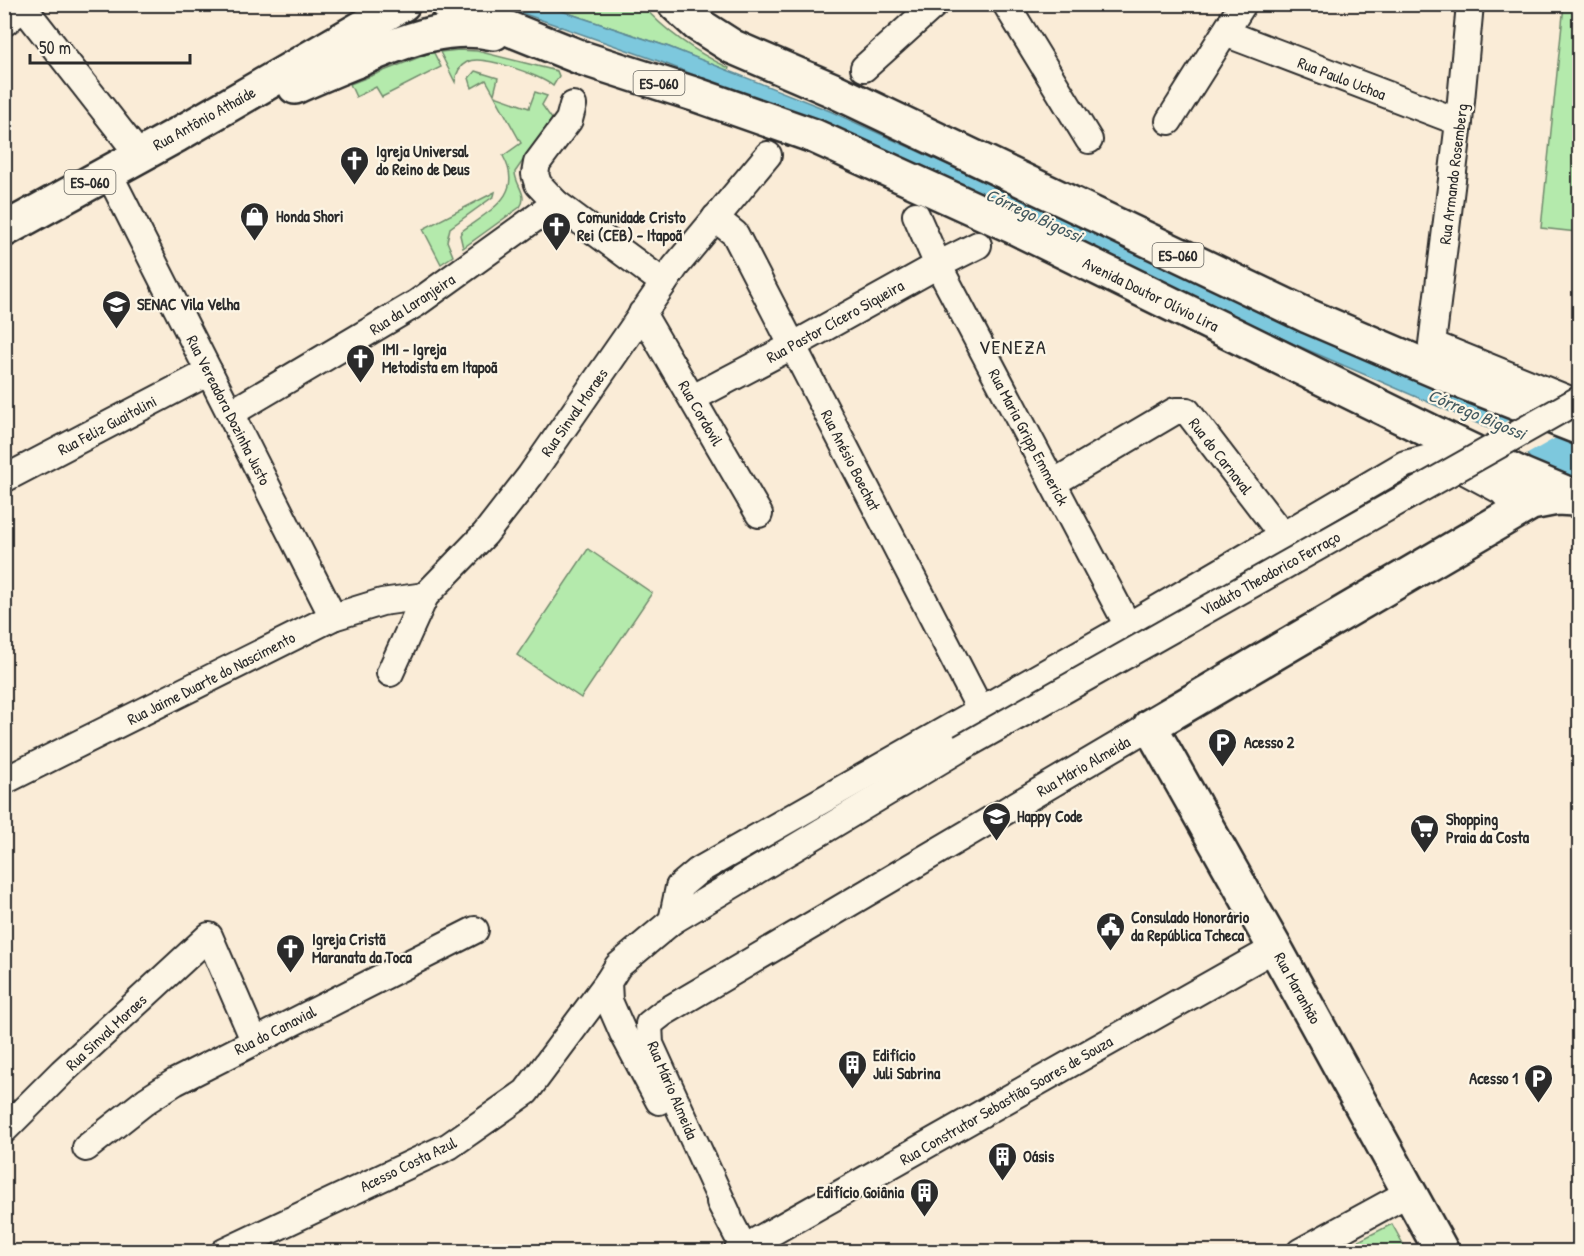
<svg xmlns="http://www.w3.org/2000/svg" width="1584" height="1256" font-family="'Patrick Hand',sans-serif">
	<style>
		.green { fill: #b4eaac; stroke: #708a6c; stroke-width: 1.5 }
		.water { fill: #7dc8dd; stroke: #5c8996; stroke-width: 1.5 }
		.pier { fill: #faecd7 }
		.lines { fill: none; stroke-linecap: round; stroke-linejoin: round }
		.minor-casing { stroke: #2b2b2b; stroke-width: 30 }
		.major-casing { stroke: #2b2b2b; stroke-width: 38 }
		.minor { stroke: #fcf5e5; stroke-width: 26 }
		.major { stroke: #fcf5e5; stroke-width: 33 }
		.minor-bridge-casing { stroke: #2b2b2b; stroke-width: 30; stroke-linecap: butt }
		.minor-bridge { stroke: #fcf5e5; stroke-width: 26 }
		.labels { text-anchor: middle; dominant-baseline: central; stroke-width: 4.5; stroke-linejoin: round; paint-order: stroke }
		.shield { fill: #fcf5e5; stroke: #6a6863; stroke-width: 1.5 }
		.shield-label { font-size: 15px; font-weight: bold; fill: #2b2b2b }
		.street-label { font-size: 16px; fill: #2b2b2b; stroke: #fcf5e5 }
		.poi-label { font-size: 16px; font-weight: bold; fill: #2b2b2b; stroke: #fcf5e5; text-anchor: start }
		.water-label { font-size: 18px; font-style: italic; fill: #445a60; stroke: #fcf5e5 }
		.quarter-label { font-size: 20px; letter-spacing: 1.5px; fill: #2b2b2b; stroke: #fcf5e5 }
	</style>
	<rect width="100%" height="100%" fill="#faecd7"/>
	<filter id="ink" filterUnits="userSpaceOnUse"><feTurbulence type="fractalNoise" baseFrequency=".0167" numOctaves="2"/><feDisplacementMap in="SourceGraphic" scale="12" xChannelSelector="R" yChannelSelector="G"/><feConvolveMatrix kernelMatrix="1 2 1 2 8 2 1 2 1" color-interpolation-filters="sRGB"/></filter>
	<g filter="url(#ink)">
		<g class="green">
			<path d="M544,5H642C667,33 695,52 729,68L728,71L669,47Z"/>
			<polygon points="1564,5 1579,5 1579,235 1577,232 1541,228"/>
			<path d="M459,50L477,51L557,71L559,76L553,86C540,75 482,54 467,62C459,66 456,74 455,82L440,52Z"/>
			<polygon points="430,53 434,53 441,67 382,97 376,87 356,97 350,84"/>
			<polygon points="475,71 498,78 494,94 486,80 472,88 469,78"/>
			<path d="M535,92L547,96L542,105L552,119L515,172C515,185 529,195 520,207L463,248L460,235L462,231C490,210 525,195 503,156L521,143L495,96L529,108Z"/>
			<polygon points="495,192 494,196 450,228 447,241 453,256 441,264 423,229"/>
			<polygon points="588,549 652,593 581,698 517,655"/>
			<polygon points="1392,1224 1407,1251 1339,1251"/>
		</g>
		<polygon class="water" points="518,5 544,5 669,47 830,111 1447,393 1579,446 1579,481 1532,461 1516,440 1294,344 969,191 813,121 661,62 516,11"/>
		<polygon class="pier" points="1514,417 1561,435 1524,456 1514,443 1489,431"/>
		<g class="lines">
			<defs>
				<g id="minor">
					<polyline points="21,4 139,155"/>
					<polyline points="1006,4 1089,140"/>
					<polyline points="1470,4 1459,122 1432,344 1580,404"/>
					<polyline points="4,23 28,4"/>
					<polyline points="1225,33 1459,122"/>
					<polyline points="864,68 935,4"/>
					<polyline points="573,105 569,120 537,163 535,174 538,184 556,203 664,283"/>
					<polyline points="1169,121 1243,4"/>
					<polyline points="108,172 333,617"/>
					<polyline points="916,215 938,265 1128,626"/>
					<polyline points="715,218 735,234 980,709"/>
					<polyline points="642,313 759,514"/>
					<polyline points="693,398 792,346 938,265 978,245"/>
					<polyline points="231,413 417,303 556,203"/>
					<polyline points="4,479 209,372"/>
					<polyline points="1053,483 1175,411 1187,411 1283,536"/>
					<polyline points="390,673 425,596 485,534 530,476 675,267 768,155"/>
					<polyline points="4,781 333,617 382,602 425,596"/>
					<polyline points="672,921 679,887 698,871 1128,626 1405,464 1437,456 1502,491 1519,510"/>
					<polyline points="659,1101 623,1033 609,1001 608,982 618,966 672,921 961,748"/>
					<polyline points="4,1130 62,1072 209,936 254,1040"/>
					<polyline points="86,1148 147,1100 175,1082 475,930"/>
					<polyline points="720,1202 746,1252"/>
					<polyline points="728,1215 650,1044 649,1024 663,1013 1150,726"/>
					<polyline points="224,1252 449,1146 526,1092 608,982"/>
					<polyline points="737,1252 1275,948"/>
					<polyline points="1300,1252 1410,1192"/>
				</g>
				<g id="major">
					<polyline points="447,4 582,58 697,95 814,136 1012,226 1434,433 1518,473 1580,499"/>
					<polyline points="675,4 697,24 733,47 833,90 1308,316 1460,381 1580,428"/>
					<path d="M295,87C319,76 344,66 368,56C409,39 448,24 494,33"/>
					<polyline points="4,230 177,135 403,4"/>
					<polyline points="1442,1252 1275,948 1150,726 1531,503 1557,498 1575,499"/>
				</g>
			</defs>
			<use href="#minor" class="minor-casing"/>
			<use href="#major" class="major-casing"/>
			<use href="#minor" class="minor"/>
			<use href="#major" class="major"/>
			<defs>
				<polyline id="minor-bridge" points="961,748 1580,399"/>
			</defs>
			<use href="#minor-bridge" class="minor-bridge-casing"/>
			<use href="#minor-bridge" class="minor-bridge"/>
		</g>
	</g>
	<defs>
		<symbol id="church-pin" viewBox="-11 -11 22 30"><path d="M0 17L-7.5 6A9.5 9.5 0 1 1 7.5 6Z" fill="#2b2b2b" stroke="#fcf5e5"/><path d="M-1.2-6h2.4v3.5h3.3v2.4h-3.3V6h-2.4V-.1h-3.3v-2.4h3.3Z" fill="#fff"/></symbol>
		<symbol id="shop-pin" viewBox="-11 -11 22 30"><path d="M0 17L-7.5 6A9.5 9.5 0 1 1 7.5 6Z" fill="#2b2b2b" stroke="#fcf5e5"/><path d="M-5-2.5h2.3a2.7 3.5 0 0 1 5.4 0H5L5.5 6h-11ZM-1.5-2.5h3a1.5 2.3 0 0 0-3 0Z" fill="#fff"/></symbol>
		<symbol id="university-pin" viewBox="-11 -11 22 30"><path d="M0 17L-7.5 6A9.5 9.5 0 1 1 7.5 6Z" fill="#2b2b2b" stroke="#fcf5e5"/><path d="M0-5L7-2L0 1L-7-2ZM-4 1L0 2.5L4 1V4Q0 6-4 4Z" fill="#fff"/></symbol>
		<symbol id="parking-pin" viewBox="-11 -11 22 30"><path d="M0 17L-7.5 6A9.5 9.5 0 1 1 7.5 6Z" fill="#2b2b2b" stroke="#fcf5e5"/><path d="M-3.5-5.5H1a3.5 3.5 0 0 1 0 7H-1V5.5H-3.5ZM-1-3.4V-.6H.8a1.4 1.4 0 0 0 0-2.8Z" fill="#fff"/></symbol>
		<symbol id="supermarket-pin" viewBox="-11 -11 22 30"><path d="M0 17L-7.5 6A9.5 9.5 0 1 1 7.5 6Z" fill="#2b2b2b" stroke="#fcf5e5"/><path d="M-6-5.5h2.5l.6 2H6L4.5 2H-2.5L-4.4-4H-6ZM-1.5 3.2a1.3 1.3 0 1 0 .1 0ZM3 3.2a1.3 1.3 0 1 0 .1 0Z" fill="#fff"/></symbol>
		<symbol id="civic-pin" viewBox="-11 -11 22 30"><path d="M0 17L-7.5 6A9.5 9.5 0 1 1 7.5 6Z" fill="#2b2b2b" stroke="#fcf5e5"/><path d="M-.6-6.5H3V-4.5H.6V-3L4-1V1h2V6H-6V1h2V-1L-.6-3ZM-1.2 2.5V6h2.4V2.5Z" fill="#fff"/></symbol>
		<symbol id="building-pin" viewBox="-11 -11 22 30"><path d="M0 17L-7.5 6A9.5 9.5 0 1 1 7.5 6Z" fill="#2b2b2b" stroke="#fcf5e5"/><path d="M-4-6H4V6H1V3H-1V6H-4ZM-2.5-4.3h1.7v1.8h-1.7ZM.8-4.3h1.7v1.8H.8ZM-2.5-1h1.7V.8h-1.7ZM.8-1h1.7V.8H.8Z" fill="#fff"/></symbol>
	</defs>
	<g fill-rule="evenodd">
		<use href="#church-pin" x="338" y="144" width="33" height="45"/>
		<use href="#shop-pin" x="238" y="200" width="33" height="45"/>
		<use href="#church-pin" x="540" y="210" width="33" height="45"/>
		<use href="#university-pin" x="100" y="288" width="33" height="45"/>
		<use href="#church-pin" x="344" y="342" width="33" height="45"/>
		<use href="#parking-pin" x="1206" y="726" width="33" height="45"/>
		<use href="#university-pin" x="980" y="800" width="33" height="45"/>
		<use href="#supermarket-pin" x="1408" y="812" width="33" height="45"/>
		<use href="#civic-pin" x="1094" y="910" width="33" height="45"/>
		<use href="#church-pin" x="274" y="932" width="33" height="45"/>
		<use href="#building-pin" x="836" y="1048" width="33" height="45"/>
		<use href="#parking-pin" x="1522" y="1062" width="33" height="45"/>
		<use href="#building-pin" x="986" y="1140" width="33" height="45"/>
		<use href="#building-pin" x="908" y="1176" width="33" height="45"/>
	</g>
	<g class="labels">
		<g class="shield">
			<rect x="633.5" y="71" width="51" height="24" rx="4.5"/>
			<rect x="64.5" y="170" width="51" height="24" rx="4.5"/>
			<rect x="1152.5" y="243" width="51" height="24" rx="4.5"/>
		</g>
		<g class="shield-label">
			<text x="659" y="83">ES-060</text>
			<text x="90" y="182">ES-060</text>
			<text x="1178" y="255">ES-060</text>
		</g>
		<g class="street-label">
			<text transform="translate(1342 78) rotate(21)">Rua Paulo Uchoa</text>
			<text transform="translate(204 118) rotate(-29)">Rua Antônio Athaíde</text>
			<text transform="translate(1453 174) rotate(-83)">Rua Armando Rosemberg</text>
			<text transform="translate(1151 294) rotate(26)">Avenida Doutor Olívio Lira</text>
			<text transform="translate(412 304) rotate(-33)">Rua da Laranjeira</text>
			<text transform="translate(835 321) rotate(-29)">Rua Pastor Cícero Siqueira</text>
			<text transform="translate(229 410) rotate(63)">Rua Vereadora Dozinha Justo</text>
			<text transform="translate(574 412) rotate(-55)">Rua Sinval Moraes</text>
			<text transform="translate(701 413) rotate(60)">Rua Cordovil</text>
			<text transform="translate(107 425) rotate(-28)">Rua Feliz Guaitolini</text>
			<text transform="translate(1029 437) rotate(62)">Rua Maria Gripp Emmerick</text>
			<text transform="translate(1221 456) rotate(52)">Rua do Carnaval</text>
			<text transform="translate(851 460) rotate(63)">Rua Anésio Boechat</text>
			<text transform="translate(1270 573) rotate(-29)">Viaduto Theodorico Ferraço</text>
			<text transform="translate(211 678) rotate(-27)">Rua Jaime Duarte do Nascimento</text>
			<text transform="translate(1083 766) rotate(-30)">Rua Mário Almeida</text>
			<text transform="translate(1298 988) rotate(61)">Rua Maranhão</text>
			<text transform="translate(275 1030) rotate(-27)">Rua do Canavial</text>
			<text transform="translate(106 1032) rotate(-43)">Rua Sinval Moraes</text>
			<text transform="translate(673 1090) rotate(67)">Rua Mário Almeida</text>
			<text transform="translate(1006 1100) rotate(-30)">Rua Construtor Sebastião Soares de Souza</text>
			<text transform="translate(408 1164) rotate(-26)">Acesso Costa Azul</text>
		</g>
		<g class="poi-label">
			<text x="376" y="151">Igreja Universal<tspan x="376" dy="18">do Reino de Deus</tspan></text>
			<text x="276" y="216">Honda Shori</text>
			<text x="577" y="217">Comunidade Cristo<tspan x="577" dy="18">Rei (CEB) - Itapoã</tspan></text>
			<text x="137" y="304">SENAC Vila Velha</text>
			<text x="382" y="349">IMI - Igreja<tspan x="382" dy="18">Metodista em Itapoã</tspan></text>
			<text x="1244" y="742">Acesso 2</text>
			<text x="1017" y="816">Happy Code</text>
			<text x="1446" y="819">Shopping<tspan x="1446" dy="18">Praia da Costa</tspan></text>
			<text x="1131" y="917">Consulado Honorário<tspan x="1131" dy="18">da República Tcheca</tspan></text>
			<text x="312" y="939">Igreja Cristã<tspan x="312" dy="18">Maranata da Toca</tspan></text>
			<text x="873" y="1055">Edifício<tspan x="873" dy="18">Juli Sabrina</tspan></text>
			<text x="1518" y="1078" text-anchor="end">Acesso 1</text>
			<text x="1023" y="1156">Oásis</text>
			<text x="904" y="1192" text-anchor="end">Edifício Goiânia</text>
		</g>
		<g class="water-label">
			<text transform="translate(1034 215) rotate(25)">Córrego Bigossi</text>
			<text transform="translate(1477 414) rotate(23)">Córrego Bigossi</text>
		</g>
		<g class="quarter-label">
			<text x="1013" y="346">VENEZA</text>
		</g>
	</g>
	<rect width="1584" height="1256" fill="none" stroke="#fcf5e5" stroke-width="24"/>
	<rect x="12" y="12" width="1560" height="1232" fill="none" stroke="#2b2b2b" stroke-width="2" filter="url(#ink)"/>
	<path d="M30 54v9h160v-9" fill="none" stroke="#2b2b2b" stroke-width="3"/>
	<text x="39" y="54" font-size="18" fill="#2b2b2b" stroke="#fcf5e5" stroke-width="4.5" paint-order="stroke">50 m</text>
</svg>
